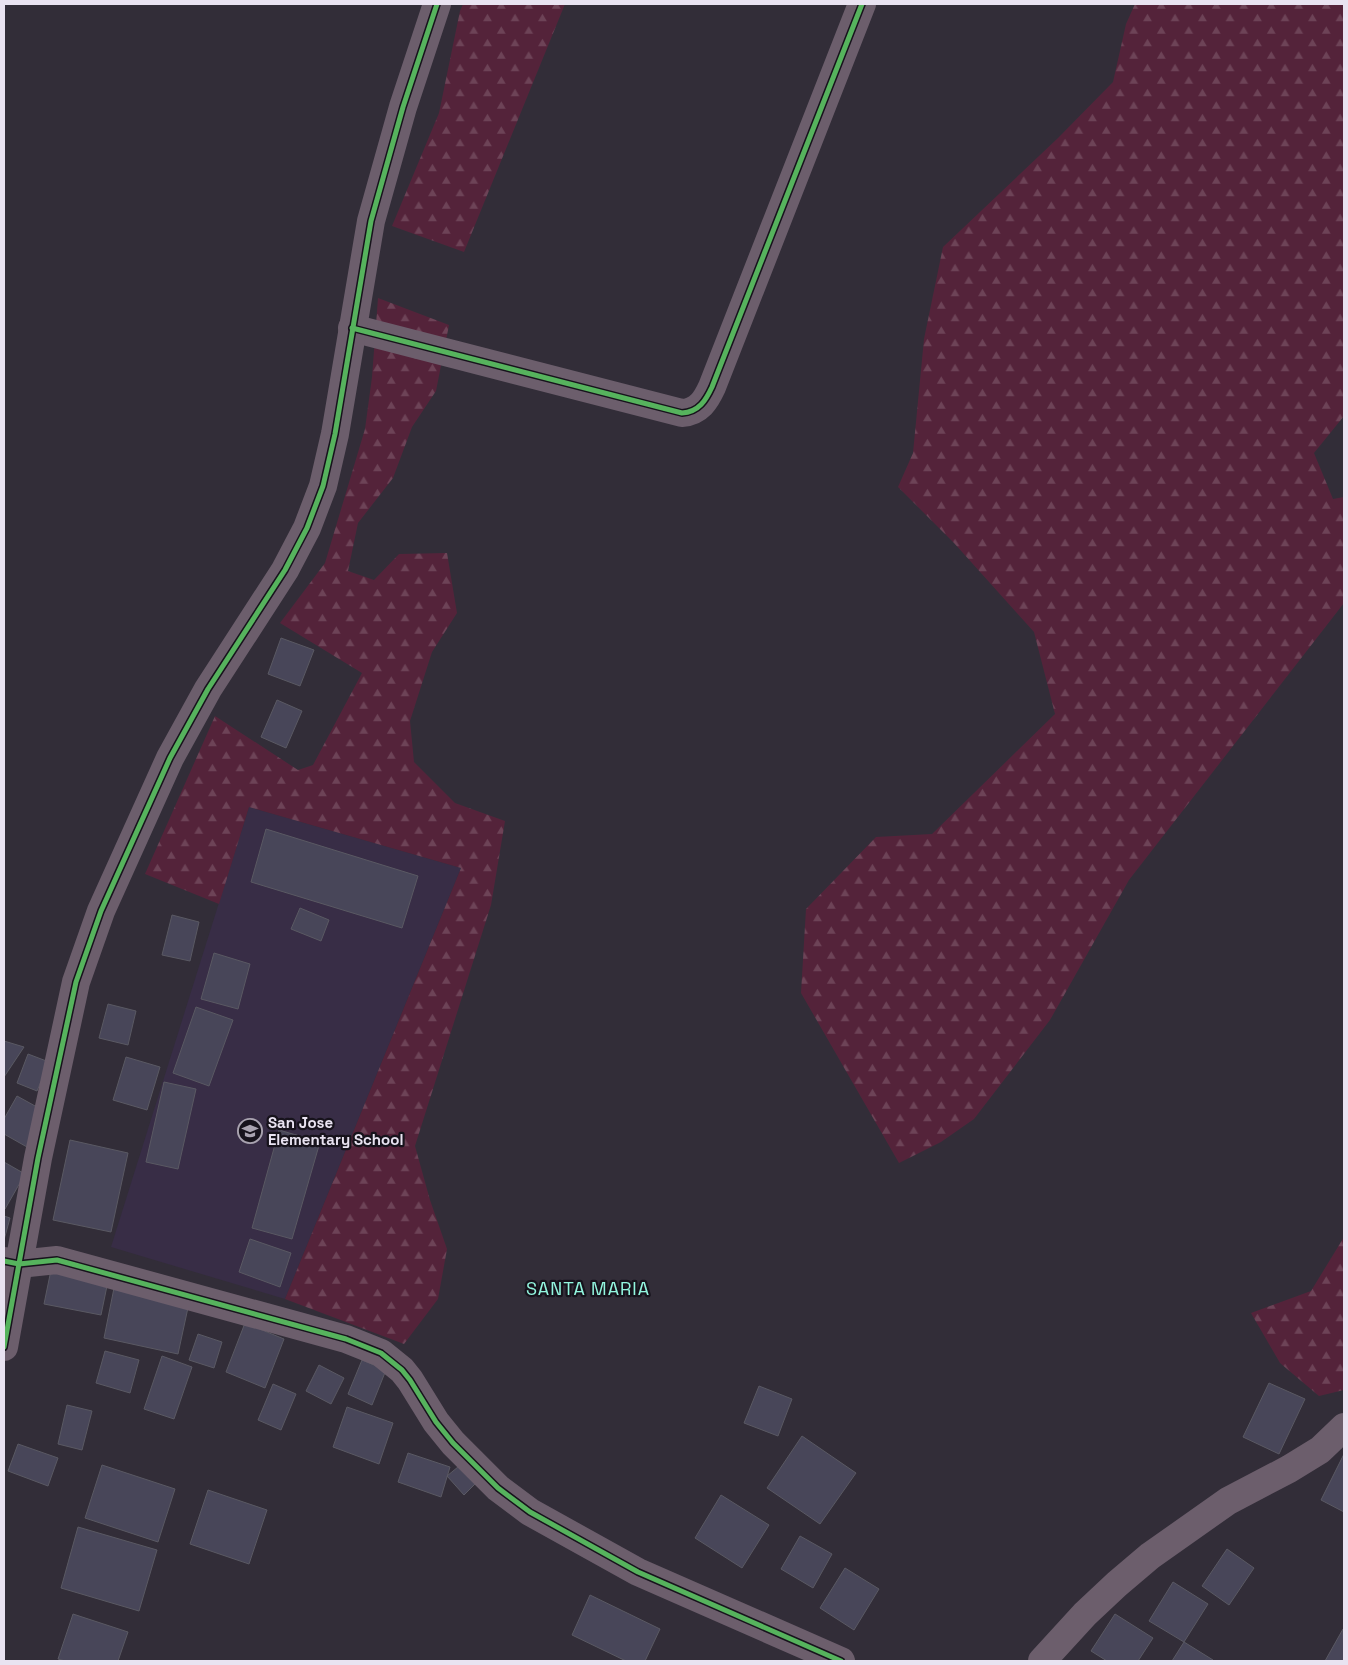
<svg xmlns="http://www.w3.org/2000/svg" width="1348" height="1665" font-family="'Space Grotesk',sans-serif">
	<style>
		.built { fill: #382d46 }
		.forest { fill: url(#forest-firs) }
		.building { fill: #484659; stroke: #5a5963 }
		.lines { fill: none; stroke-linecap: round; stroke-linejoin: round }
		.minor { stroke: #6c5e6c; stroke-width: 28 }
		.tertiary { stroke: #6c5e6c; stroke-width: 28 }
		.cycleway-casing { stroke: #17131c; stroke-width: 8 }
		.cycleway { stroke: #56b35d; stroke-width: 5 }
		.labels { text-anchor: middle; dominant-baseline: central; stroke-width: 4.5; stroke-linejoin: round; paint-order: stroke }
		.poi-label { font-size: 15px; font-weight: bold; fill: #e9e3f1; stroke: #17131c; text-anchor: start }
		.quarter-label { font-size: 18px; letter-spacing: 1px; fill: #93f6df; stroke: #17131c }
	</style>
	<defs>
		<pattern id="forest-firs" width="22" height="20" patternUnits="userSpaceOnUse" patternTransform="scale(1.25)"><rect width="22" height="20" fill="#54233a"/><path d="M5 1l3.5 6h-7zM16 11l3.5 6h-7z" fill="#6d4357"/></pattern>
	</defs>
	<rect width="100%" height="100%" fill="#322d38"/>
	<polygon class="built" points="249,807 461,868 285,1299 111,1247"/>
	<g class="forest">
		<polygon points="463,4 565,4 464,252 392,226 439,113 460,11"/>
		<polygon points="1135,4 1344,4 1344,416 1314,453 1333,499 1344,497 1344,603 1129,880 1050,1020 974,1119 941,1142 899,1163 801,993 806,909 876,837 932,834 1055,714 1034,632 954,543 898,487 913,453 924,339 943,247 1058,138 1113,82 1126,24"/>
		<polygon points="378,298 449,325 436,391 412,427 393,478 358,523 348,571 374,580 399,554 447,553 457,613 432,652 410,721 414,762 455,803 505,821 491,905 415,1146 430,1200 447,1249 438,1299 404,1344 285,1299 461,868 249,807 219,904 145,874 215,716 298,770 313,765 362,673 280,623 325,563 365,429 372,377"/>
		<polygon points="1344,1237 1344,1390 1319,1396 1280,1363 1251,1313 1311,1291"/>
	</g>
	<g class="building">
		<polygon points="281,638 314,650 300,686 268,674"/>
		<polygon points="277,700 302,711 286,748 261,737"/>
		<polygon points="266,829 418,876 402,928 251,882"/>
		<polygon points="300,908 329,920 321,941 291,929"/>
		<polygon points="172,915 199,922 190,961 162,955"/>
		<polygon points="214,953 250,964 238,1009 201,999"/>
		<polygon points="108,1004 136,1011 128,1045 99,1038"/>
		<polygon points="196,1007 233,1020 209,1086 173,1073"/>
		<polygon points="4,1041 24,1047 4,1077"/>
		<polygon points="28,1054 49,1062 37,1091 17,1083"/>
		<polygon points="126,1057 160,1067 147,1110 113,1100"/>
		<polygon points="164,1082 196,1089 178,1169 146,1162"/>
		<polygon points="17,1096 46,1112 27,1147 4,1134 4,1119"/>
		<polygon points="279,1130 320,1142 292,1239 252,1228"/>
		<polygon points="70,1140 128,1153 111,1232 53,1220"/>
		<polygon points="4,1162 25,1174 5,1209 4,1209"/>
		<polygon points="4,1216 10,1218 4,1240"/>
		<polygon points="250,1239 291,1253 280,1287 239,1272"/>
		<polygon points="51,1270 108,1281 101,1315 44,1304"/>
		<polygon points="114,1288 189,1303 178,1354 104,1338"/>
		<polygon points="245,1323 284,1339 265,1388 226,1372"/>
		<polygon points="198,1334 222,1342 214,1368 189,1360"/>
		<polygon points="105,1351 139,1360 130,1393 96,1383"/>
		<polygon points="162,1356 192,1367 174,1419 144,1409"/>
		<polygon points="362,1360 386,1370 372,1405 348,1394"/>
		<polygon points="319,1365 344,1378 331,1404 306,1391"/>
		<polygon points="1269,1383 1305,1399 1279,1454 1243,1437"/>
		<polygon points="273,1384 296,1394 281,1430 258,1420"/>
		<polygon points="759,1386 792,1399 778,1436 744,1423"/>
		<polygon points="67,1405 92,1411 82,1450 58,1444"/>
		<polygon points="347,1407 393,1423 379,1464 333,1447"/>
		<polygon points="802,1436 856,1473 820,1524 767,1488"/>
		<polygon points="18,1444 58,1458 48,1486 8,1471"/>
		<polygon points="408,1453 450,1467 441,1497 398,1482"/>
		<polygon points="1344,1454 1344,1512 1321,1500"/>
		<polygon points="464,1462 480,1479 464,1495 447,1476"/>
		<polygon points="102,1465 175,1489 158,1542 85,1518"/>
		<polygon points="208,1490 267,1510 249,1564 190,1544"/>
		<polygon points="721,1495 769,1525 742,1568 695,1538"/>
		<polygon points="78,1527 157,1550 139,1611 61,1588"/>
		<polygon points="800,1536 832,1554 813,1588 781,1569"/>
		<polygon points="1227,1549 1254,1568 1229,1605 1202,1586"/>
		<polygon points="845,1568 879,1589 854,1630 820,1608"/>
		<polygon points="1173,1582 1208,1604 1184,1642 1149,1621"/>
		<polygon points="590,1595 660,1629 645,1661 626,1661 572,1635"/>
		<polygon points="73,1614 128,1632 118,1661 65,1661 58,1659"/>
		<polygon points="1115,1614 1153,1638 1138,1661 1107,1661 1091,1651"/>
		<polygon points="1343,1629 1344,1661 1325,1661"/>
		<polygon points="1184,1642 1213,1660 1212,1661 1172,1661"/>
	</g>
	<g class="lines">
		<g class="minor">
			<path d="M352,328L682,413C699,412 706,400 712,387L862,4"/>
			<polyline points="4,1261 19,1264 57,1260 346,1339 381,1353 402,1370 410,1380 436,1422 453,1443 498,1488 530,1512 638,1572 841,1661"/>
			<polyline points="1042,1661 1085,1614 1117,1584 1150,1556 1228,1501 1289,1469 1320,1450 1344,1427"/>
		</g>
		<polyline class="tertiary" points="4,1347 38,1158 76,982 101,911 170,758 208,689 285,570 307,528 323,486 335,434 371,221 403,107 437,4"/>
		<defs>
			<g id="cycleway">
				<path d="M352,328L682,413C699,412 706,400 712,387L862,4"/>
				<polyline points="4,1261 19,1264 57,1260 346,1339 381,1353 402,1370 410,1380 436,1422 453,1443 498,1488 530,1512 638,1572 841,1661"/>
				<polyline points="4,1347 38,1158 76,982 101,911 170,758 208,689 285,570 307,528 323,486 335,434 371,221 403,107 437,4"/>
			</g>
		</defs>
		<use href="#cycleway" class="cycleway-casing"/>
		<use href="#cycleway" class="cycleway"/>
	</g>
	<defs>
		<symbol id="school-ring" viewBox="-11 -11 22 22"><circle r="9.5" fill="#17131c" stroke="#a9a3b0" stroke-width="1.5"/><path d="M0-5L7-2L0 1L-7-2ZM-4 1L0 2.5L4 1V4Q0 6-4 4Z" fill="#a9a3b0"/></symbol>
	</defs>
	<g fill-rule="evenodd">
		<use href="#school-ring" x="236" y="1117" width="28" height="28"/>
	</g>
	<g class="labels">
		<g class="poi-label">
			<text x="268" y="1122">San Jose<tspan x="268" dy="17">Elementary School</tspan></text>
		</g>
		<g class="quarter-label">
			<text x="588" y="1288">SANTA MARIA</text>
		</g>
	</g>
	<rect width="1348" height="1665" fill="none" stroke="#e9e3f1" stroke-width="10"/>
</svg>
